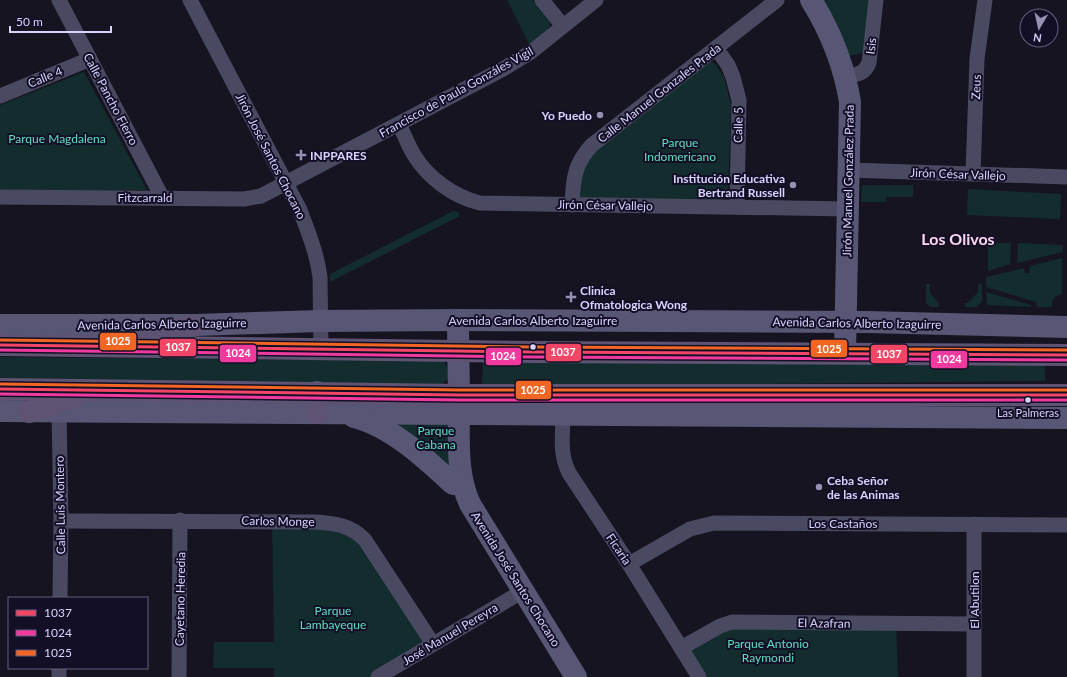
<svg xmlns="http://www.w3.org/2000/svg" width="1067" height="677" font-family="Lato,sans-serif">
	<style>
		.green { fill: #132c2d }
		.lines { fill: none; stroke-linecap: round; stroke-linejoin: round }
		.street { stroke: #4a4962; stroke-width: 15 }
		.secondary { stroke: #575674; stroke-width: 22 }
		.primary { stroke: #5e5373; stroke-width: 22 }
		.bus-1-casing { stroke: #130f26; stroke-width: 6 }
		.bus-2-casing { stroke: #130f26; stroke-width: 6 }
		.bus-3-casing { stroke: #130f26; stroke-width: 6 }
		.bus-1 { stroke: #f34667; stroke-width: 3 }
		.bus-2 { stroke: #f13a9d; stroke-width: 3 }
		.bus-3 { stroke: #f26522; stroke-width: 3 }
		.poi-dot { fill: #9591b1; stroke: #130f26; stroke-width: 1.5 }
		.bus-dot { fill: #d9d4ff; stroke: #130f26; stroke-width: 1.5 }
		.labels { text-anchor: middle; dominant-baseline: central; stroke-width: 4; stroke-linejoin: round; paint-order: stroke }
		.bus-label { font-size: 11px; fill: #d9d4ff; stroke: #130f26 }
		.street-label { font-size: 12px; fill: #d9d4ff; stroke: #130f26 }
		.poi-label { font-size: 12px; font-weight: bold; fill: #d9d4ff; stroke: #130f26; text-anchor: start }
		.park-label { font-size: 12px; fill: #5fe0c0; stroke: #130f26 }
		.district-label { font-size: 16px; font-weight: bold; fill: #ffd6f0; stroke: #130f26 }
		.line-badge { stroke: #130f26; stroke-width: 1.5 }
		.badge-label { font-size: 11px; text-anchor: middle; font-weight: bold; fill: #fff }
	</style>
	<rect width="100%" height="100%" fill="#161421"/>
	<g class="green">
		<polygon points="507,0 533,0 550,22 550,26 548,29 529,44"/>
		<polygon points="822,0 872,0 863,53 849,56 835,20"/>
		<path d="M707,62H712L716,65L724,77L731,105L728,195L724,199L719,200L581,198L578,193C582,169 584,164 601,146Z"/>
		<polygon points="84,72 147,190 0,191 0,105"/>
		<polygon points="862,185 913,185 913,197 886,197 886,202 861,202"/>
		<polygon points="968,189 1061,194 1060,219 967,215"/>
		<polygon points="453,211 458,212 460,216 330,282 330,274"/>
		<polygon points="988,243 1011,243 1010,264 988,271"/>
		<polygon points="1018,243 1063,245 1063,252 1017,263"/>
		<path d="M1062,258V294C1055,296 1051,299 1052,307H1037L1036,302L986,287V277L1024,268L1025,273H1029L1030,266Z"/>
		<polygon points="926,284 930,284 930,293 939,303 939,307 930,307 926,303"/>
		<polygon points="978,284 982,284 982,302 976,307 965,307 965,303 968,303 978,292"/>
		<polygon points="986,292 1031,305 1031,307 987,305"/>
		<polygon points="0,357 443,361 449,370 448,379 440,386 0,380"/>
		<polygon points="483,361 1045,363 1045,381 482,387"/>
		<polygon points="371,417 450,421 454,476"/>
		<polygon points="272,521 347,527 433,644 378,677 274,677 274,668 213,668 214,642 274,642"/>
		<polygon points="896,623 898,677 699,677 681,648 720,626"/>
	</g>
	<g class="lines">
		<g class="street">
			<polyline points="59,0 162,197"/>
			<path d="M190,0L300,210C308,232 317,253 320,277L321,350"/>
			<polyline points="542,0 563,26"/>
			<polyline points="716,48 728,65 733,77 739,100 737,207"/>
			<path d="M845,77C856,74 864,75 869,63L876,0"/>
			<polyline points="0,96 90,59"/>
			<path d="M399,124C404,134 408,145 414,155C428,178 454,197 480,203L848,209"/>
			<polyline points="849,170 1067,177"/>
			<polyline points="973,174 977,59 985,0"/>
			<polyline points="0,197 244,199 261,196 503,69 531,52 596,0"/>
			<path d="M572,205C573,180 574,164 592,145L777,0"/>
			<polyline points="59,412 61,521 60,598"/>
			<path d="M563,414C563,437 559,452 569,473L629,564L699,677"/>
			<path d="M61,521L314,522C334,523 351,525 365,540L433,644"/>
			<polyline points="974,524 974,677"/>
			<polyline points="629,564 690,529 714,523 1067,525"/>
			<polyline points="681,648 720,626 732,622 973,624"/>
			<polyline points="59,677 59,668"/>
			<polyline points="179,677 180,520"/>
			<polyline points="378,677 523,591"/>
		</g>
		<g class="secondary">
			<path d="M811,0C831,32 844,65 850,102L845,353"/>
			<path d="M458,320C458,349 459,378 459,406C459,439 456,474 470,504L576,677"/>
			<polyline points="0,325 196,325 320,321 458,320 867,322 1067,327"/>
			<polyline points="0,411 1067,418"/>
			<path d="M354,417C391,426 426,459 453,484H458L461,479"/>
		</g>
		<g class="primary">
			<polyline points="135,336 159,333 196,325"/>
			<polyline points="0,345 534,352 1067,355"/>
			<polyline points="0,389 459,395 1067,395"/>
			<polyline points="317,392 317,413"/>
			<polyline points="29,412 75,396"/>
		</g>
		<defs>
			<g id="bus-1">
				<polyline points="0,345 534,352 1067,355"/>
				<polyline points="0,389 459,395 1067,395"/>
			</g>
			<g id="bus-2">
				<polyline points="0,350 534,357 1067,360"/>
				<polyline points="0,394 459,400 1067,400"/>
			</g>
			<g id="bus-3">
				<polyline points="0,340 534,347 1067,350"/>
				<polyline points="0,384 459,390 1067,390"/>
			</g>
		</defs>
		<use href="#bus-1" class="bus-1-casing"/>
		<use href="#bus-2" class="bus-2-casing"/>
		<use href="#bus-3" class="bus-3-casing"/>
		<use href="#bus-1" class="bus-1"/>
		<use href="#bus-2" class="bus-2"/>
		<use href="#bus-3" class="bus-3"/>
	</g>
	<g class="poi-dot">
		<circle cx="600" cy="115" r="4"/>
		<path d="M299 149h4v4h4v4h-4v4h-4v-4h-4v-4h4z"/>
		<circle cx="793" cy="185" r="4"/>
		<path d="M569 291h4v4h4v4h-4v4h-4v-4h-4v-4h4z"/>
		<circle cx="819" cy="487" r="4"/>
	</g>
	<g class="bus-dot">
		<circle cx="533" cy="347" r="3.5"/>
		<circle cx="1028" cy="400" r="3.5"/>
	</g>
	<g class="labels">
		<g class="bus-label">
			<text x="1028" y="412">Las Palmeras</text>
		</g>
		<g class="street-label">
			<text transform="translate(871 46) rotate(-84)">Isis</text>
			<text transform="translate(45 77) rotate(-22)">Calle 4</text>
			<text transform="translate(976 87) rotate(-88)">Zeus</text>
			<text transform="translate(456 92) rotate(-29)">Francisco de Paula Gonzáles Vigil</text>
			<text transform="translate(659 93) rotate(-38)">Calle Manuel Gonzales Prada</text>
			<text transform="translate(111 99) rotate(62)">Calle Pancho Fierro</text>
			<text transform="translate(738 125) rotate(-89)">Calle 5</text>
			<text transform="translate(271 156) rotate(63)">Jirón José Santos Chocano</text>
			<text transform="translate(958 174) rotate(2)">Jirón César Vallejo</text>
			<text transform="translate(848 181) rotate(-89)">Jirón Manuel González Prada</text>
			<text x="145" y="197">Fitzcarrald</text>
			<text transform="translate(605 205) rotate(1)">Jirón César Vallejo</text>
			<text x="533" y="320">Avenida Carlos Alberto Izaguirre</text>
			<text transform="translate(857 323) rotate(1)">Avenida Carlos Alberto Izaguirre</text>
			<text transform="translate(162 324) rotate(-1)">Avenida Carlos Alberto Izaguirre</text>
			<text transform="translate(60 505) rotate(-91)">Calle Luis Montero</text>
			<text transform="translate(278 521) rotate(1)">Carlos Monge</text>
			<text x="843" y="523">Los Castaños</text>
			<text transform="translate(619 549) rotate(56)">Ficaria</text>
			<text transform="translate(516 579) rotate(58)">Avenida José Santos Chocano</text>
			<text transform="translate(180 599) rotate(-89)">Cayetano Heredia</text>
			<text transform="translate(974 600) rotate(-90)">El Abutilon</text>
			<text transform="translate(824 623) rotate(1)">El Azafran</text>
			<text transform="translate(450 634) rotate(-31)">José Manuel Pereyra</text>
		</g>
		<g class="poi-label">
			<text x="592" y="115" text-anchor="end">Yo Puedo</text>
			<text x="310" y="155">INPPARES</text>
			<text x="785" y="178" text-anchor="end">Institución Educativa<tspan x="785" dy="14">Bertrand Russell</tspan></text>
			<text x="580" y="290">Clinica<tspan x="580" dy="14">Ofmatologica Wong</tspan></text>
			<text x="827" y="480">Ceba Señor<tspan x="827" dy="14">de las Animas</tspan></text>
		</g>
		<g class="park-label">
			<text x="57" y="138">Parque Magdalena</text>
			<text x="680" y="142">Parque<tspan x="680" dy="14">Indomericano</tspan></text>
			<text x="436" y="430">Parque<tspan x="436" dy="14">Cabana</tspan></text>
			<text x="333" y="610">Parque<tspan x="333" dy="14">Lambayeque</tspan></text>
			<text x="768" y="643">Parque Antonio<tspan x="768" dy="14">Raymondi</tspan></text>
		</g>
		<g class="district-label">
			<text x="958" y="238">Los Olivos</text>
		</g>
	</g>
	<g class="line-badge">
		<rect x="99" y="332" width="38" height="19" rx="4" fill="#f26522"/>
		<rect x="159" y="338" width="38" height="19" rx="4" fill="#f34667"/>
		<rect x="810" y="339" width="38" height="19" rx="4" fill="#f26522"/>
		<rect x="545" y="343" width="37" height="19" rx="4" fill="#f34667"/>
		<rect x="219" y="344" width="38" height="19" rx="4" fill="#f13a9d"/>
		<rect x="870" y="344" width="38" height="20" rx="4" fill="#f34667"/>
		<rect x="485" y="347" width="37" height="19" rx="4" fill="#f13a9d"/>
		<rect x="930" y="350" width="38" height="19" rx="4" fill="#f13a9d"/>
		<rect x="515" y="380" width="37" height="20" rx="4" fill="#f26522"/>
	</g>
	<g class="badge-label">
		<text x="118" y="345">1025</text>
		<text x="178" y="351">1037</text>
		<text x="829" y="353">1025</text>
		<text x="563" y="356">1037</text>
		<text x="238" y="357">1024</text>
		<text x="889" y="358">1037</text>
		<text x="503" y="360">1024</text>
		<text x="949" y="363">1024</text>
		<text x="533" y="394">1025</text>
	</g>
	<rect x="8" y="597" width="140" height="72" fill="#130f26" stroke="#625e7d"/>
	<rect x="16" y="610" width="20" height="6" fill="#f34667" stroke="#625e7d"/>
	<text x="44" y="617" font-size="12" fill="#d9d4ff">1037</text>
	<rect x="16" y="630" width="20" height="6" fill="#f13a9d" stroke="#625e7d"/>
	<text x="44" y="637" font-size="12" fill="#d9d4ff">1024</text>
	<rect x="16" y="650" width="20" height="6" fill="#f26522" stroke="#625e7d"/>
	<text x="44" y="657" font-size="12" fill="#d9d4ff">1025</text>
	<g transform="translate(1039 28) rotate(189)"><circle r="19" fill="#130f26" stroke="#625e7d"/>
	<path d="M0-3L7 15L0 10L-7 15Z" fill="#9591b1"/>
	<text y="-6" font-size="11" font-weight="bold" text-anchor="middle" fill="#d9d4ff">N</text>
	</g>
	<path d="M10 26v6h101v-6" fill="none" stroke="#d9d4ff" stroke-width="2"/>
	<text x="16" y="26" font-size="12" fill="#d9d4ff" stroke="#130f26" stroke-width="3" paint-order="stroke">50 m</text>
</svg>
